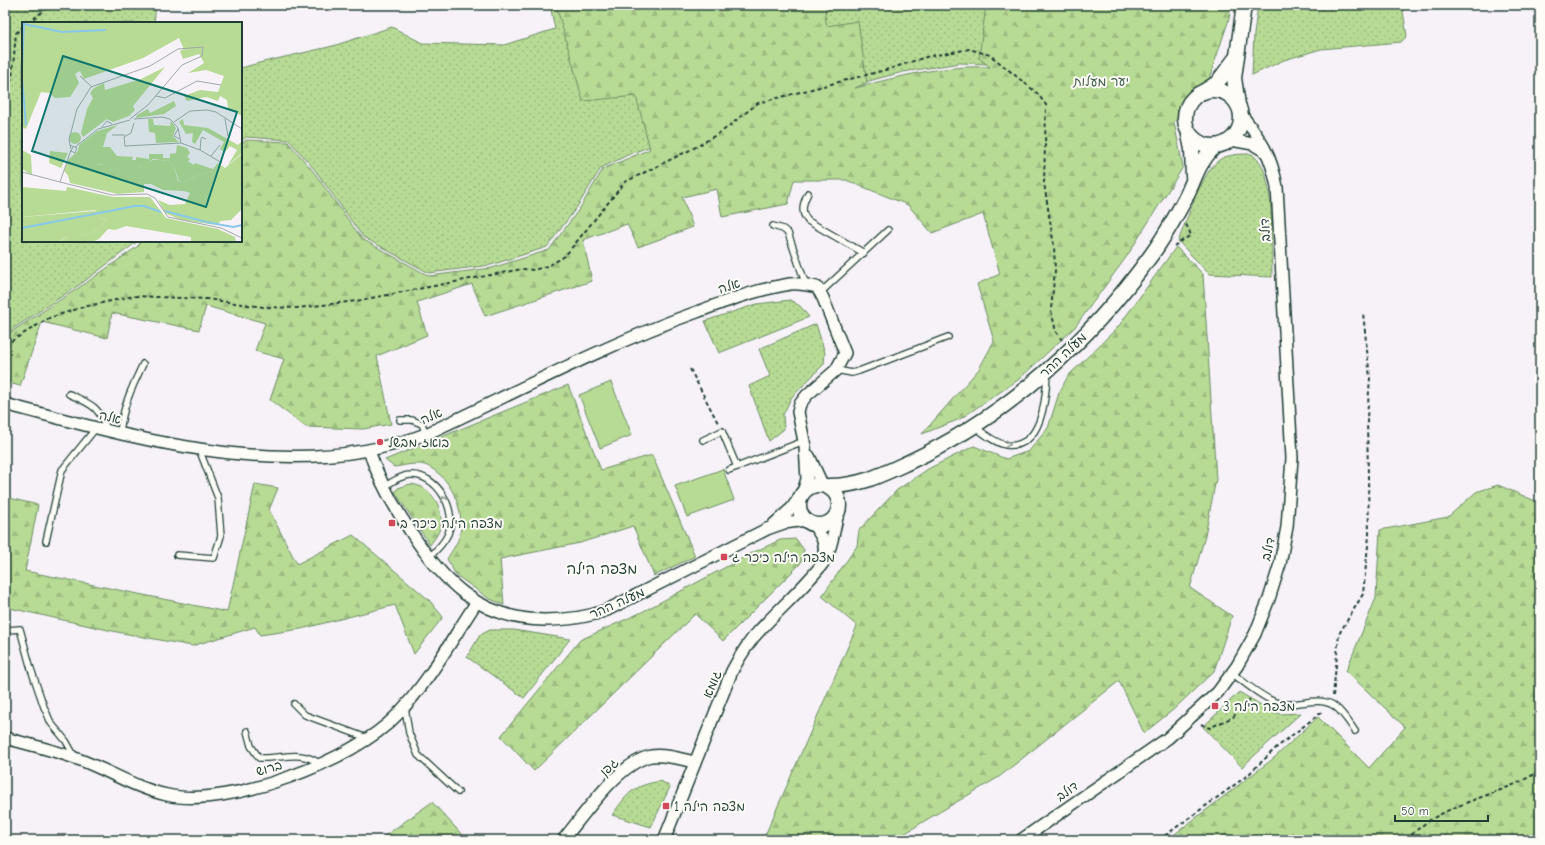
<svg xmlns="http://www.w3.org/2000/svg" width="1545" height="845" font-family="'Comic Neue','Playpen Sans Hebrew',sans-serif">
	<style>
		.green { fill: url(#green-dots); stroke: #6b8c64 }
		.forest { fill: url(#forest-firs); stroke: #6b8c64 }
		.pitch { fill: #b7db95; stroke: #6b8c64 }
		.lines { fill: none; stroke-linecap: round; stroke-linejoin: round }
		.service-casing { stroke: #1f3d34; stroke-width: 8 }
		.minor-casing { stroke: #1f3d34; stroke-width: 14 }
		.tertiary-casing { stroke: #1f3d34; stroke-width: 17 }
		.path { stroke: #1f3d34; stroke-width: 2; stroke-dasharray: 4 3; stroke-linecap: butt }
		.service { stroke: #fdfcf7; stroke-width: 5.5 }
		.minor { stroke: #fdfcf7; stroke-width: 11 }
		.tertiary { stroke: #fdfcf7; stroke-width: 14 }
		.oneway { stroke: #8e9c96 }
		.poi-dot { fill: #d1495b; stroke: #fdfcf7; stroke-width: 1.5 }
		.labels { text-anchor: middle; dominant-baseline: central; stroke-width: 4; stroke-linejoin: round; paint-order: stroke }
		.park-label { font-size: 13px; fill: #3d5d47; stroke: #fdfcf7 }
		.street-label { font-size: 13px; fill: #1f3d34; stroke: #fdfcf7 }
		.poi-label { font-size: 13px; fill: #1f3d34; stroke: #fdfcf7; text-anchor: start }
		.quarter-label { font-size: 15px; fill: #1f3d34; stroke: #fdfcf7 }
		.inset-river { fill: none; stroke: #89c7ea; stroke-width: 2 }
		.inset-road { fill: none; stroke: #a1aaaa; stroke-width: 1 }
		.view { fill: #0f766e; fill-opacity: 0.15; stroke: #0f766e; stroke-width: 2 }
		.inset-edge { fill: none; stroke: #1f3d34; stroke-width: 2 }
	</style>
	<defs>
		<pattern id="green-dots" width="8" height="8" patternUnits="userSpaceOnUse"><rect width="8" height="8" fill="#b7db95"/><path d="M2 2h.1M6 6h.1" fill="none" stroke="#9dbd81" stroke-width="1.8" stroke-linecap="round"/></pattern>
		<pattern id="forest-firs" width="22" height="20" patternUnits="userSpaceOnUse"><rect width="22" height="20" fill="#b7db95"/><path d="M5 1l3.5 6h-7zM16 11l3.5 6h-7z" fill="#9dbd81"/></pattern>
	</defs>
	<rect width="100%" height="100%" fill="#f7f2f8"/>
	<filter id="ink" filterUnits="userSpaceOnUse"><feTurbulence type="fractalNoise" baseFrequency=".025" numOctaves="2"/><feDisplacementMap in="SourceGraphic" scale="8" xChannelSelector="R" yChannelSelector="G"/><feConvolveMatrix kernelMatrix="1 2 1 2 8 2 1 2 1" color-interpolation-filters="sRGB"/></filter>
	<g filter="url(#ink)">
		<g class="green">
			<polygon points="5,5 156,5 154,23 23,23 23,241 138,241 82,283 5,334"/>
			<polygon points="550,5 1197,5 1013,65 960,63 903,72 735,116 632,153 601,168 577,207 547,247 491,265 429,273 363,237 315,170 289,140 246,137 241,141 241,68 259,63 333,46 392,27 422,43 504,45 555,29"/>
			<polygon points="1258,5 1402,5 1407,36 1401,42 1321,49 1284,60 1252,75 1254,34"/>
			<path d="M1252,154C1255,157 1260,161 1262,166C1275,193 1271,246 1272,277L1209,274L1178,241C1187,221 1201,173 1219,160C1227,154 1242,154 1252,154Z"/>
			<polygon points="790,300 800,306 809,317 719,353 705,321 757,304"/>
			<polygon points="816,324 825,353 824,364 791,398 783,415 784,429 769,441 749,386 770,376 759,349"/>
			<polygon points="490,630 514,630 570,639 524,698 467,657 480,635"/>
			<polygon points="1239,692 1268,709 1280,714 1301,713 1242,767 1203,727"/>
			<path d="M661,781L670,787L651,827L612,815C629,792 632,786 661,781Z"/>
		</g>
		<g class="forest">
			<path d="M556,5H826L825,16L827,26L858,21L867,83L855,88C900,76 943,65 990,67L979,58L986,5H1231L1229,19L1209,79L1174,122L1183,167L1127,256L1075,327L1018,380L960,419L922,434L979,369L994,341L977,284L1000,274L983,214L932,233L908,205L846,180H794L788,204L722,217L717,189L682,197L693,227L638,247L627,224L583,240L592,281L485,316L472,284L417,302L427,335L377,356L391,424L363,429L306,427L270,400L284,359L255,351L265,323L206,306L199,330L112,313L107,338L42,322L20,386L5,382V336L83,285L138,246L141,241H241V144L246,140L288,142L313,171L362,239L429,276L492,268L549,250L580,208L603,169L650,149L636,96L583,101Z"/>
			<polygon points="1176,247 1203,274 1216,479 1205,536 1190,588 1232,616 1214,671 1173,710 1144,733 1119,681 999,777 926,820 895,840 763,840 857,626 822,596 857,546 859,530 897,490 928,469 974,446 1006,459 1029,451 1048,428 1059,393 1068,376 1118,327"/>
			<path d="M568,385L601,470L652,455L695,556L654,576L633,526L580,543L500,559L504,605L488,598L456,575L447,559C451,552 458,543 460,534C465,509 450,475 425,465C417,462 402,466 394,467L385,460Z"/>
			<polygon points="255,484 278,488 269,510 297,564 353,535 429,600 443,617 414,654 395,605 301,629 260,635 255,627 192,646 117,632 5,607 5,497 38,505 25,571 227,612"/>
			<path d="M410,484C429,485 442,504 441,522C441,531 435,538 430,545L395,492L398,488Z"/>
			<polygon points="1498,485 1540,503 1540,840 1167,840 1274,758 1318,717 1369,768 1405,727 1346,671 1376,598 1380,530 1448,517 1476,492"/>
			<polygon points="796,539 804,550 800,564 723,641 695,614 534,771 501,736 580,640 640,613 752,553 780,540"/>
			<polygon points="432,802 465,838 463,840 379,840"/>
		</g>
		<g class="pitch">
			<polygon points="611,382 632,435 600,448 579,395"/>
			<polygon points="723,469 734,500 687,517 675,486"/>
		</g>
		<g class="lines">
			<defs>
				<g id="service">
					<path d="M808,193C803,203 800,212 808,221L864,253"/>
					<polyline points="773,226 783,229 788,233 806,285"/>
					<polyline points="820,293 888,230"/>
					<polyline points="836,370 852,373 859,371 948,337"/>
					<path d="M69,394C91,404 99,406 107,430"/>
					<polyline points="400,420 412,420 422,424 426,434"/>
					<path d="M974,426C983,433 995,443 1006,445C1042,450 1046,398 1047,374"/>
					<path d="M120,434C122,408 132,387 143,364"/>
					<polyline points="703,440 722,431 737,467"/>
					<polyline points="729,470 804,441"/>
					<path d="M383,488C391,482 401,475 411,475C437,474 458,510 448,534C444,543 436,551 428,558"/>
					<polyline points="46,541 62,470 96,428"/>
					<polyline points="177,555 214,558 221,536 218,498 199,449"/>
					<polyline points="7,630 20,629 31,669 44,707 51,723 66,741 75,757"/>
					<path d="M1232,673C1245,683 1260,696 1275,702C1294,709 1315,695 1333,705C1342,711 1349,722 1355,731"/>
					<polyline points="294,704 305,715 367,738"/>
					<polyline points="405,707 409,733 418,755 458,792"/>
					<path d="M247,731L251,746L259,758C285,759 298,749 321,764"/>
				</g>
				<g id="minor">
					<polyline points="1231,140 1253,144 1266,152"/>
					<path d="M5,404C136,439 294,485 426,434C516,392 604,345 697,312C727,301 758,289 790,284C799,283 808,285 817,287L823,298L845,353L836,370L807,395L800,404L798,412L805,446L807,479L803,492"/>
					<path d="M369,451C379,480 392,504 409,529C442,581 479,619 544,620C566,620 586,618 607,610L767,529L784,523L806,520"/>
					<polyline points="809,456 822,484"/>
					<polyline points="774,524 792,508 799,498"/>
					<path d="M813,524C820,534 826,541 824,554"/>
					<path d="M5,738C31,745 58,751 83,761C111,772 138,789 167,795C228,809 354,760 396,716C428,683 451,641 476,603"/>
					<path d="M563,840C584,815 618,763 651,756C665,754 681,759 694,762"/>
					<path d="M664,840L732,671C740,656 748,642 760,630C780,608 805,587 823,563C832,549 834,529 838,513"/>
					<path d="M1021,840L1168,738L1218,692L1237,666L1255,634L1269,599L1280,564L1287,527L1292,458L1277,187C1271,154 1261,140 1241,114"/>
				</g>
				<g id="tertiary">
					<circle cx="1213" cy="118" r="28"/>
					<polyline points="1203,92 1217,83 1235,59"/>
					<polyline points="1238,105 1234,78 1244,5"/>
					<polyline points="1189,135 1192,149 1193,176"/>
					<circle cx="819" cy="505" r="20"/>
					<path d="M829,486C860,486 881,475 909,462C1007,416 1089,342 1152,254C1165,236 1176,216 1186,197C1196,176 1197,165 1214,147"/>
				</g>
			</defs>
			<use href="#service" class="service-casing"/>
			<use href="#minor" class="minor-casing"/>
			<use href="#tertiary" class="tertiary-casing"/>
			<g class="path">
				<polyline points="28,23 51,5"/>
				<polyline points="5,95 12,78 16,33 23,27"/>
				<polyline points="1174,246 1191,235 1186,224"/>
				<polyline points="5,345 49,318 83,307 134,296 207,299 263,307 297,308 356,301 522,269 534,270 550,265 565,256 625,182 698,146 724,130 758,103 889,69 926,57 969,49 990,55 1037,93 1046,105 1044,183 1054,246 1055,270 1051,310 1056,332 1062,340"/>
				<polyline points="690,369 718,423"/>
				<polyline points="1333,696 1339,634 1363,594 1369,536 1367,418 1370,378 1363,313"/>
				<polyline points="1201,724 1209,728 1233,717 1251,698"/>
				<polyline points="1159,840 1248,775 1276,748 1323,711"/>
				<path d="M1407,840C1430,811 1480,799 1513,785C1522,781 1531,776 1540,771"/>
			</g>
			<use href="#service" class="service"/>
			<use href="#minor" class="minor"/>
			<use href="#tertiary" class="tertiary"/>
		</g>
		<defs><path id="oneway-chevron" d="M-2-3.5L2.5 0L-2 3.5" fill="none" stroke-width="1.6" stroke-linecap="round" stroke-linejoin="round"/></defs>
		<g class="oneway">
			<use href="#oneway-chevron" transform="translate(1008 444) rotate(8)"/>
			<use href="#oneway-chevron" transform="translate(444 499) rotate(-113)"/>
		</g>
	</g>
	<g class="poi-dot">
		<circle cx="380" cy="442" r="4"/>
		<rect x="388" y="519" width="8" height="8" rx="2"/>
		<rect x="720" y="553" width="8" height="8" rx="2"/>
		<rect x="1211" y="702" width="8" height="8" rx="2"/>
		<rect x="662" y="802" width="8" height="8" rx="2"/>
	</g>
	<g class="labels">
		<g class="park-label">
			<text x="1101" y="81">יער מעלות</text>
		</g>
		<g class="street-label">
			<text transform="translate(1265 230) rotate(-93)">דולב</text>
			<text transform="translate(729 286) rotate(-18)">אלה</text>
			<text transform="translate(1063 355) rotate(-43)">מעלה ההר</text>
			<text transform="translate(431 416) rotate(-24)">אלה</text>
			<text transform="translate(110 417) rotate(13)">אלה</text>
			<text transform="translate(1268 549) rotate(-77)">דולב</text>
			<text transform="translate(617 603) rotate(-24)">מעלה ההר</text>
			<text transform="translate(712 684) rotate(-67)">גומא</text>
			<text transform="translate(609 767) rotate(-43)">גפן</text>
			<text transform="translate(269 768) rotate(-16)">ברוש</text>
			<text transform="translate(1067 791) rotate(-35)">דולב</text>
		</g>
		<g class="poi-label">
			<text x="388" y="442">בואז מבשל</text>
			<text x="400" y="523">מצפה הילה כיכר ב</text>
			<text x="732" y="557">מצפה הילה כיכר ג</text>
			<text x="1223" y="706">מצפה הילה 3</text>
			<text x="674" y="806">מצפה הילה 1</text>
		</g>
		<g class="quarter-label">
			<text x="602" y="569">מצפה הילה</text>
		</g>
	</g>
	<g transform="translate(22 22)">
		<rect width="220" height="220" fill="#f7f2f8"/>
		<path d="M47 116a6 6 0 1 1 12 0a6 6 0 1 1-12 0ZM28,129L46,131L39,146L27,141ZM220,132V187L209,198L199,199L194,203L159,198L143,191L136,178L148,183L163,182L168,171L162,169L141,168L129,162H122V170L96,172L48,161L45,150L50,141L118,145L131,138H138L146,139L152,145L156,159L161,161L177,153L203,146ZM0,165L44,169L45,165L91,175H128L144,196L196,207L213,215L214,220H169V215L104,204L93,208L86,207L77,217L70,220H37L46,214H60L72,210L85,198L77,195L73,188L0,195Z" fill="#b7db95"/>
		<path d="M0,0H220V94L206,86L205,78L198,74L196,79L184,75L165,79L162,74L178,68L196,70L202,54L184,48L166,51L182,41L177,32L161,37L158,29L162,27L157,16L121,36L62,57L58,49L53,52L57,61L48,75L33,76L27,71L19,70L4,107L0,105ZM143,45L111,84L113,88L107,94L91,100L85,97L61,115L59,111L65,87L71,76L68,71L72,66L82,61L83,68L119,57ZM152,79L154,84L142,92L114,96L115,93L126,87L128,91ZM126,97H131L132,103L148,104L149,99L154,106L151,114L157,120L134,121L133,111L127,110ZM161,97L162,103L186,106L216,123L220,119V131L206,143L215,128L208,124L203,130L198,127L202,120L181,108L173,122L170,120L171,111L164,112L157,100ZM96,103L85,111L81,125H88L95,134L111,135L110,138H114V135L127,137V132H141V136H148V132L154,131L155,123L165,126L168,131L165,135L168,137L166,139L172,143L173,141L191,147L196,141L203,146L177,153L161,161L157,159L152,145L146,139L131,137L122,144L116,145V151L122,153L121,169L96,170L49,159L64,158L88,163L92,152H88L89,144L76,142L70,156L63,157L49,156L42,149L46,138L56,129L57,123L75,109ZM0,128L9,133L10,153L0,147ZM73,189L77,195L85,198L72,210L60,214H46L36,220H0V195Z" fill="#b7db95"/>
		<path class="inset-river" d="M2,2L40,10L84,8M0,47L2,0M0,56L4,103M143,189L184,200L211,205L220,203M0,206L113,184H122L139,190"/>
		<path class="inset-road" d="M58,54L70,65M134,74L143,76L175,59L199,63M112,97L140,95L148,97L156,106L159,121M203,97L206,114M152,100L168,89L185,88L194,90L220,107M112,101L109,111L102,115L103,124L159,121L178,128L200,141M80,105L85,99L90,102M156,107L152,114L158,117M90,113H103M48,123L55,126L53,131L49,129L51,125M53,125L76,107L108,98M49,127L47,118L55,87L69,65L128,44L156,27L181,25L180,34L160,43L126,83L108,97M178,128L179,117L180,115L184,117M189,134L198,123M0,150L38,160L49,128M38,160L90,173L125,172L133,176L146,195L199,206L220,216"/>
		<path class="view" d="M41,34L215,90L184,185L10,129Z"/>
		<rect width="220" height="220" class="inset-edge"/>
	</g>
	<rect width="1545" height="845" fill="none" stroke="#fdfcf7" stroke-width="20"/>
	<rect x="10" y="10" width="1525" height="825" fill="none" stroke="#1f3d34" stroke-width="1.5" filter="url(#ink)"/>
	<path d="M1395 815v6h93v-6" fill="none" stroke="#1f3d34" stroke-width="2"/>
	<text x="1401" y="815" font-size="12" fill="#1f3d34" stroke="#fdfcf7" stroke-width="3" paint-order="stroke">50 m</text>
</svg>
